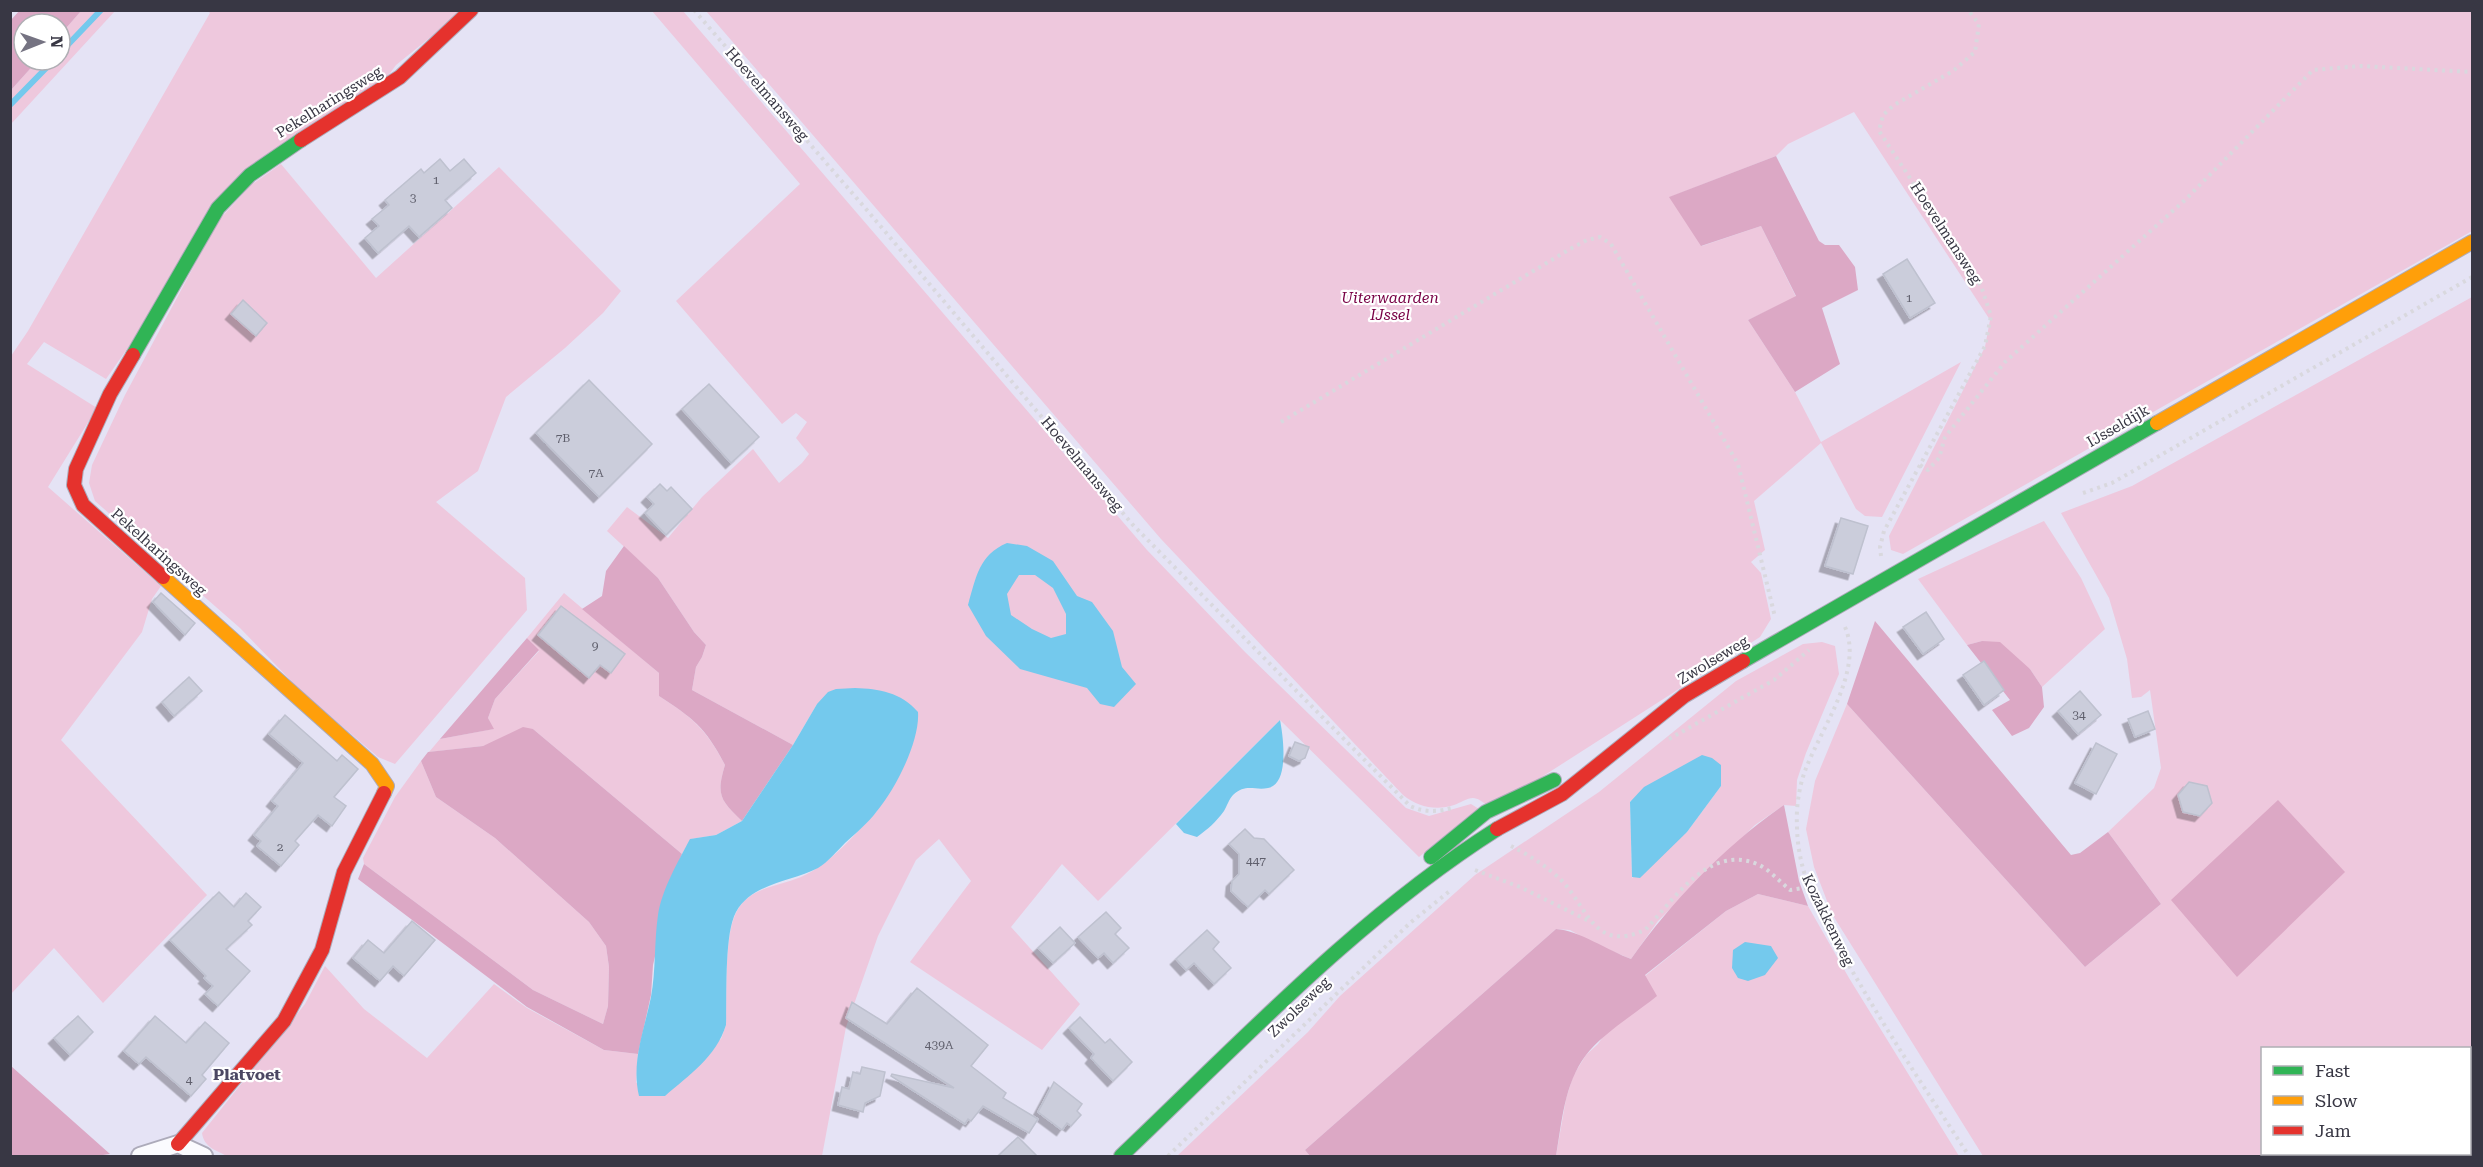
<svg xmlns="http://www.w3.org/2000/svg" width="2483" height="1167" font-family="'Roboto Serif',serif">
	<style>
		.green { fill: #eec8dd; fill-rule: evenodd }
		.forest { fill: #dca8c5 }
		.water { fill: #74c9ed; fill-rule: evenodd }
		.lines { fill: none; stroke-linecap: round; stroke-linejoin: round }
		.stream { stroke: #74c9ed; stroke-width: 6 }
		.building { fill: #cbcddb; stroke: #bec1cf; stroke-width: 1.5; filter: url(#shadow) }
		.street-casing { stroke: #adabba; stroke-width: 20 }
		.fast-casing { stroke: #adabba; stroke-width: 16 }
		.slow-casing { stroke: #adabba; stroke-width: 16 }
		.jam-casing { stroke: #adabba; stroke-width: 16 }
		.path { stroke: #d9d8de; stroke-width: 4; stroke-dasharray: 3 4.5; stroke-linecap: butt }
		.street { stroke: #fbfbfe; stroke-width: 16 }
		.fast { stroke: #30b455; stroke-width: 14 }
		.slow { stroke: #ff9f0a; stroke-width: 14 }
		.jam { stroke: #e5322d; stroke-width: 14 }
		.labels { text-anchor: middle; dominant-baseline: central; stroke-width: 4.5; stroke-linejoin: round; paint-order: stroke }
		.number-label { font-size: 12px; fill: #5f5f6c }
		.street-label { font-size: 15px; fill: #383744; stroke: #fff }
		.park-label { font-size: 15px; font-style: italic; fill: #780045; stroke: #fff }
		.neighbourhood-label { font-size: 16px; font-weight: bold; fill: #4b4763; stroke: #fff }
	</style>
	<defs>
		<filter id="shadow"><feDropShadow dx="-5.5" dy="5.5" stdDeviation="0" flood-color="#0004"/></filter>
	</defs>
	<rect width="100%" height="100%" fill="#e5e3f5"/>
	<g class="green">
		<polygon points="81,11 115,11 11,124 11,90 38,60 60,60 60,35"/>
		<polygon points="208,11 463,11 396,65 379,88 261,158 106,379 44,342 27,364 97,408 48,487 161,586 152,599 142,632 61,740 207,895 103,1003 54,948 11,994 11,356 28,331 210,13"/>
		<path d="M652,11H683L1147,550L1245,652L1406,808L1429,816L1471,804L1479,809L1419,857L1280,720L1098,901L1062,864L1011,927L1080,1004L1042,1050L910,962L971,881L939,839L916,860L878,936L846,1027L822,1156H227C215,1150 204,1147 202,1133L305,1004L325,966L364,1009L427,1058L494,984L527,1008L604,1050L638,1054L636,1083L721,1039L726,1025C727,995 724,941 735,915C747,887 777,887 801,877C832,863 854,835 877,811L817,704L793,745L692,690L696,667L702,657L706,645L694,632L658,578L607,531L627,507L668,538L702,497L753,449L779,483L802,463L809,454L796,438L807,422L796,413L782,424L676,301L800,184Z"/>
		<path d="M706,11H2472V231L1903,554L1891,550L1889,536L1985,347L1990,320L1854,112L1788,144L1776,156L1670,197L1702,246L1761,226L1796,297L1748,320L1795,392L1821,442L1961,362L1882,517L1865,516L1856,509L1821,443L1754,501L1765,550L1751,562L1761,573L1771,619L1760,637L1523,789L1486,804C1482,802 1478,798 1473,798C1467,798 1460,803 1454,805C1436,811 1418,807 1403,795L1161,539Z"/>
		<polygon points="281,164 376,278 499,167 621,291 603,313 565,348 506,397 478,471 436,502 525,578 527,610 395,764 378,757 303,693 240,628 95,501 89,483 92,465 125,395 218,221 251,185"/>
		<path d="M2472,297V1156H1983L1832,914L1814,867L1806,829L1815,781L1847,704L2085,967L2161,904L2108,832L2154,788L2161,768L2150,690L2141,697L2132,698L2127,659L2109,598L2061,513L2132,486ZM2262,1048H2470V1154H2262Z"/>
		<polygon points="2044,521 2081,578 2105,629 2042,687 2030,669 1982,641 1967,645 1918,579"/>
		<path d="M564,593L659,673V696C693,718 706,729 725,765C716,795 720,800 742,821L716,835L691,839L682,854L533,729L483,746L429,752L440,739L493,729L488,718L495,699L539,651L527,638Z"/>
		<path d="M1822,642L1835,646L1839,674L1806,753L1797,780L1796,806L1784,805L1755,825L1658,921L1631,959L1593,943L1570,930L1556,929L1305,1150L1310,1156H1177L1308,1032L1340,996L1475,875L1599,792L1736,681L1803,644ZM1721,786L1687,832L1632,878L1630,801Z"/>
		<polygon points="421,761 436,797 495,838 589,922 606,946 609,967 608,1006 603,1024 533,990 364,864 363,858 395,797"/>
		<polygon points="1758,894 1808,906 1849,978 1959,1156 1556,1156 1566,1099 1573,1076 1586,1055 1598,1044 1645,976 1726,911"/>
	</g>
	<g class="forest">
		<polygon points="20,10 81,11 60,35 60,24 24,24 24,60 38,60 11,90 11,20"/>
		<polygon points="1776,156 1819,241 1825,245 1839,245 1855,267 1858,290 1822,308 1840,364 1795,392 1748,320 1796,296 1761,226 1701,246 1669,197"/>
		<path d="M624,546L658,578L694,632L706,645L702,657L696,667L692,690L793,745L742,821C720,800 716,795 725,765C706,728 693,718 659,696V673L582,609L602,596L606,571Z"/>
		<polygon points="1875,621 2071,855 2080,853 2108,832 2161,904 2085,967 1847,704"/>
		<polygon points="527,638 539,650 495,699 488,718 494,729 440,739"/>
		<polygon points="1982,641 2000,642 2030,669 2042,687 2044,707 2029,728 2012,736 1992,710 2010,700 1967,645"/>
		<polygon points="523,727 533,729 682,854 675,871 653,965 651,995 638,1054 604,1050 527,1007 358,879 364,864 533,990 603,1024 608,1006 609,967 606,946 589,922 495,838 436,797 421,761 428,752 483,746"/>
		<polygon points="2278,800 2345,872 2237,977 2171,900"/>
		<path d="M1784,805L1799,881L1808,906L1758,894L1726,911L1645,975L1657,996C1636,1013 1601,1035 1586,1055C1564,1084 1562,1122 1556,1156H1310L1305,1150L1556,929C1578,930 1609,951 1631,959C1673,900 1725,846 1784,805Z"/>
		<polygon points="11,1066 110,1154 96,1156 11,1156"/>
	</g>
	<g class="water">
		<path d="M1007,543L1027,546L1053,561L1077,596L1092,602L1113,631L1122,667L1136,684L1114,707L1100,704L1087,688L1020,669L986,636L968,605C976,577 979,555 1007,543ZM1019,575H1035L1053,588L1066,614V634L1051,638L1032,629L1011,615L1007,594Z"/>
		<path d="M855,688C879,689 901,692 918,712C920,741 896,788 877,811C868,823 856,833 845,843C837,851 828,862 818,868C791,882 752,883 736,912C724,934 727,997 726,1025C716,1057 689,1075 665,1096H639C631,1062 644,1031 651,997C656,971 654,942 658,915C662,889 678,862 690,839L716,835L742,821L793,745L817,704L828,692L836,689Z"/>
		<path d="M1280,720C1283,735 1290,784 1268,788C1255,791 1246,783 1233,795C1229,799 1227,806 1224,811C1216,822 1208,829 1197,837L1184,833L1176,824Z"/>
		<polygon points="1702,755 1712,758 1721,765 1721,786 1687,832 1640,878 1632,877 1630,802 1644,787"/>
		<polygon points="1745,942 1771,946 1778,958 1765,975 1748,981 1738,978 1732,968 1733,950"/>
	</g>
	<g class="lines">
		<g class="stream">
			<polyline points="60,53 101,10"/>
			<polyline points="10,105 54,60"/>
		</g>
	</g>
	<g class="building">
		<polygon points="440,159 450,171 464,159 476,173 445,200 452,208 419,237 409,226 378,253 365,238 379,226 372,219 389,205 385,200 406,182 421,169 424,173"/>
		<polygon points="1907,259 1935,303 1910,318 1883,274"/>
		<polygon points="243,300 267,323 256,336 231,314"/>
		<polygon points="589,380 652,444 599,497 536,433"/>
		<polygon points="709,384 759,437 731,463 682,409"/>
		<polygon points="660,484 667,491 671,487 692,509 666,535 645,513 654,504 647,497"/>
		<polygon points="1841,518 1868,526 1853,574 1825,566"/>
		<polygon points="161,593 195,623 185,635 153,602"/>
		<polygon points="561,606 625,654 611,673 600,665 589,678 538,635"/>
		<polygon points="1926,612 1944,639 1923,654 1903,627"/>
		<polygon points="1984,661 2004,690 1984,705 1963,675"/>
		<polygon points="189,677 202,691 174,716 162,702"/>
		<polygon points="2080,691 2101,715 2078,734 2058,711"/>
		<polygon points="2148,711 2155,729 2135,737 2128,719"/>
		<polygon points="285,715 337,761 342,755 358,769 334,797 346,806 332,826 318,815 295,841 299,845 281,866 257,846 261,841 254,835 278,806 272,801 303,763 269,734"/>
		<polygon points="1295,742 1309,747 1305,758 1299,761 1289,756"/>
		<polygon points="2096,743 2117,754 2096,794 2075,783"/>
		<polygon points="2189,782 2207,786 2212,803 2200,816 2183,812 2178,795"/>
		<polygon points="1245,829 1254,838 1264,839 1294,870 1269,894 1265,890 1248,907 1231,891 1232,881 1239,874 1239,854 1229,844"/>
		<polygon points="219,892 234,907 246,893 261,907 248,921 252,925 226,949 250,971 218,1006 205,994 213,986 204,978 206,976 170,940"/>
		<polygon points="1106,912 1121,928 1115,934 1129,948 1113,963 1104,953 1098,958 1078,937"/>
		<polygon points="412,921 435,940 404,976 393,966 380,981 353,958 368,940 384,953"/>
		<polygon points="1060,927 1075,943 1053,963 1038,948"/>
		<polygon points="1207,930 1219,942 1213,949 1231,968 1214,984 1194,963 1186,970 1176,959"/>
		<polygon points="917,988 988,1045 971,1066 1006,1093 1003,1098 1038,1119 1029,1133 983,1106 971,1121 968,1119 965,1124 891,1076 892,1074 954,1088 846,1018 852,1002 887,1024"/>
		<polygon points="78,1016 93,1032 70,1055 54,1038"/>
		<polygon points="155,1016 186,1043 205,1022 229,1043 202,1075 206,1079 191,1096 146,1057 139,1064 124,1051"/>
		<polygon points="1080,1017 1105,1043 1110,1039 1132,1062 1113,1081 1091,1058 1094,1054 1069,1028"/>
		<polygon points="862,1067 885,1072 880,1096 865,1103 863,1112 838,1105 842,1087 849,1089 853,1072 860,1074"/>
		<polygon points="1054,1082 1082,1104 1077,1111 1081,1115 1071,1126 1067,1123 1062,1130 1038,1112"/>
		<polygon points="1018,1137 1037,1156 998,1156"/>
	</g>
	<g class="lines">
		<defs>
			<polyline id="street" points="140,1156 178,1144 204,1156"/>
			<g id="fast">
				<polyline points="133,355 218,208 250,175 301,140"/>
				<polyline points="1743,661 2157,423"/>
				<polyline points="1431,857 1486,812 1554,780"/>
				<path d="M1121,1156C1240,1043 1358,917 1497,829"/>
			</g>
			<g id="slow">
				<polyline points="2157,423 2472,242"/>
				<polyline points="163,577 372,764 387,786 384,793"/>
			</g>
			<g id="jam">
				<polyline points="301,140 400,77 471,10"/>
				<polyline points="133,355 110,394 76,469 74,485 83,505 163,577"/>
				<polyline points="1497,829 1562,794 1684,696 1743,661"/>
				<polyline points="178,1144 284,1021 322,950 344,872 384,793"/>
			</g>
		</defs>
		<use href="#street" class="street-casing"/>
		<use href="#fast" class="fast-casing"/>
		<use href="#slow" class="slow-casing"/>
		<use href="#jam" class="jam-casing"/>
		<g class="path">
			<path d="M694,10L866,209L1133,525L1410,806C1425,813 1439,812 1455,807"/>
			<polyline points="1281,422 1570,249 1587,240 1600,237 1611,244 1738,464 1775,617"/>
			<polyline points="1920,465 1928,470 1939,458 1945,437 2005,362 2185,200 2313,70 2361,66 2472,72"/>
			<polyline points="2083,493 2112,483 2472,277"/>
			<polyline points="1881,556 1880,547 1884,531 1985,346 1991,316 1981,286 1879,131 1883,115 1894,105 1953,71 1975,52 1979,24 1968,10"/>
			<path d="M1845,627C1864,671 1820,730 1805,771C1799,787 1796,808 1797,825C1797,883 1831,936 1860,984C1894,1043 1932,1099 1969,1156"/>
			<polyline points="1669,739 1774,680 1809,650"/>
			<path d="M1511,846C1529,855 1550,868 1564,883C1589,912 1596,952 1645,930C1674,900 1708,844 1757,864C1769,869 1780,882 1790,890L1810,887"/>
			<polyline points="1475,870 1520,887 1591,922"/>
			<polyline points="1168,1156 1410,923 1451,890"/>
		</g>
		<use href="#street" class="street"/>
		<use href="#fast" class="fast"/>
		<use href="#slow" class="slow"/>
		<use href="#jam" class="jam"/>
	</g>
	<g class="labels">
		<g class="number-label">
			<text x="436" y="180">1</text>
			<text x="413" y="198">3</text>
			<text x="1909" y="298">1</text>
			<text x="563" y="438">7B</text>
			<text x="596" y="473">7A</text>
			<text x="595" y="646">9</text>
			<text x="2079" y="715">34</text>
			<text x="280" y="847">2</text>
			<text x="1256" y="861">447</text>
			<text x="939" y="1045">439A</text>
			<text x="189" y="1080">4</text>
		</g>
		<g class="street-label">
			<text transform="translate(767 94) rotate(49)">Hoevelmansweg</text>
			<text transform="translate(329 102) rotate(-32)">Pekelharingsweg</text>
			<text transform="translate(1946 233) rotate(57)">Hoevelmansweg</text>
			<text transform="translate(2118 426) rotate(-30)">IJsseldijk</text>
			<text transform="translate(1082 464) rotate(50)">Hoevelmansweg</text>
			<text transform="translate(159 552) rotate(42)">Pekelharingsweg</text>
			<text transform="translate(1713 660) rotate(-31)">Zwolseweg</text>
			<text transform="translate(1828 920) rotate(64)">Kozakkenweg</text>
			<text transform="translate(1299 1007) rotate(-44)">Zwolseweg</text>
		</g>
		<g class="park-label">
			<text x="1390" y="298">Uiterwaarden<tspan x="1390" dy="17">IJssel</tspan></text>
		</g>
		<g class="neighbourhood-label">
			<text x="247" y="1074">Platvoet</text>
		</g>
	</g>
	<rect width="2483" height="1167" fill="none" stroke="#383744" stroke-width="24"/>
	<rect x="2261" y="1047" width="210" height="108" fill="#ffffff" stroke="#afafb4" stroke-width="1.5"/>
	<rect x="2273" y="1066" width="30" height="9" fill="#30b455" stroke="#afafb4" stroke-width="1.5"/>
	<text x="2315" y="1077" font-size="18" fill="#383744">Fast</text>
	<rect x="2273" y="1096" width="30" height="9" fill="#ff9f0a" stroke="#afafb4" stroke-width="1.5"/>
	<text x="2315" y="1107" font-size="18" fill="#383744">Slow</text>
	<rect x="2273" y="1126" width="30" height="9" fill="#e5322d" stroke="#afafb4" stroke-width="1.5"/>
	<text x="2315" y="1137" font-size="18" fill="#383744">Jam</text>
	<g transform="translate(42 42) rotate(89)"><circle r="28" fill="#ffffff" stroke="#afafb4" stroke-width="1.5"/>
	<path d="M0-4.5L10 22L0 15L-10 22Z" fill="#757382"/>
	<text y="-9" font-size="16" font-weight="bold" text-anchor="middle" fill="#383744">N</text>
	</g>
</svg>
